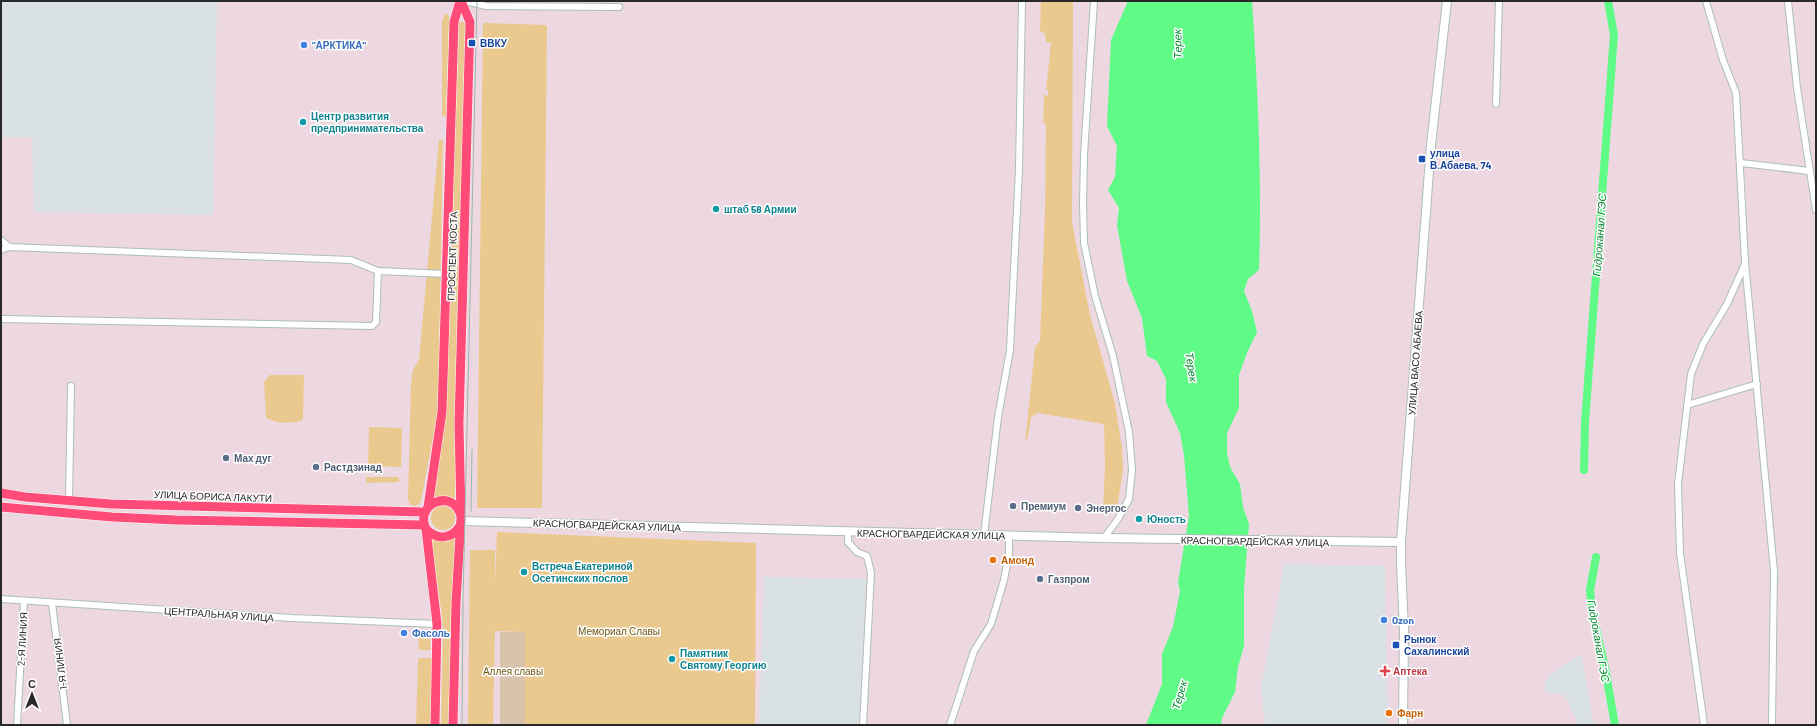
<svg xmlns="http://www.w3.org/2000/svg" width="1817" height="726" font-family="Barlow,sans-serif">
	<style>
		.industrial { fill: #dae1e4 }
		.green { fill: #eac98e }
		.cemetery { fill: #d9c3ad }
		.water { fill: #5ffb86 }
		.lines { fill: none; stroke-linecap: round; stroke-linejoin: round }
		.canal { stroke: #5ffb86; stroke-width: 8 }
		.street-casing { stroke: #acbeba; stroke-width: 8 }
		.secondary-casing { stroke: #acbeba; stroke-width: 10 }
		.primary-casing { stroke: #fff; stroke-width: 10 }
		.street { stroke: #fff; stroke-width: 6 }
		.secondary { stroke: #fff; stroke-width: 8 }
		.primary { stroke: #ff4b77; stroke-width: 9 }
		.tram { stroke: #9bb5b1; stroke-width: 1 }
		.transit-dot { fill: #1a4fb4; stroke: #fff; stroke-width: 1.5 }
		.shop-dot { fill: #3f7fe0; stroke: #fff; stroke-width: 1.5 }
		.culture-dot { fill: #0f9aa8; stroke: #fff; stroke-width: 1.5 }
		.service-dot { fill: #5c6f8a; stroke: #fff; stroke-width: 1.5 }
		.food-dot { fill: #e8710a; stroke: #fff; stroke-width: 1.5 }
		.health-dot { fill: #e0444e; stroke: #fff; stroke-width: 1.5 }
		.labels { text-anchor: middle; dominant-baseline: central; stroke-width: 3; stroke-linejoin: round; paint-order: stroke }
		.transit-label { font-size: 10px; font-weight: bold; fill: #164399; stroke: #fff; text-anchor: start }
		.shop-label { font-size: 10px; font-weight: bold; fill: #366cbe; stroke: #fff; text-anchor: start }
		.culture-label { font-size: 10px; font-weight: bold; fill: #0d838f; stroke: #fff; text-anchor: start }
		.street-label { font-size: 10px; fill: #282828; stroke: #fff }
		.service-label { font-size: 10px; font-weight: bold; fill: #4e5e75; stroke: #fff; text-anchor: start }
		.food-label { font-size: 10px; font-weight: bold; fill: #c56008; stroke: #fff; text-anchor: start }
		.park-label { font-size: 10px; fill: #6c5812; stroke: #fff }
		.health-label { font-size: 10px; font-weight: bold; fill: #be3a42; stroke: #fff; text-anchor: start }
		.water-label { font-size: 11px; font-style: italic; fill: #03872f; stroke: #fff }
	</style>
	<rect width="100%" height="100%" fill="#edd8e1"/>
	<g class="industrial">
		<polygon points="1,1 217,1 213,215 34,212 32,137 3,137"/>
		<polygon points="1284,564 1385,566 1388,725 1265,725 1261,689"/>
		<polygon points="764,577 866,579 859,725 759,725"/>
		<polygon points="1581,654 1594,725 1578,725 1565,695 1548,693 1544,686 1550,674"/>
	</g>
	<g class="green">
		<polygon points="475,1 514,1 514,3 489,4"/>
		<polygon points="1041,1 1073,1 1072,222 1090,315 1115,403 1122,448 1123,470 1117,508 1110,513 1103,510 1105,466 1104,424 1038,413 1031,417 1028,437 1025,443 1035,347 1040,341 1045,210 1046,123 1043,124 1044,95 1048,96 1048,90 1046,90 1051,43 1046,42 1045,33 1040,32"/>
		<polygon points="445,14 448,14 449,18 446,115 444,117 442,117 442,21"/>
		<polygon points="459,22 466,22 455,422 455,501 445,496 434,498 445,424"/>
		<polygon points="483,23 547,25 542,508 477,508"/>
		<polygon points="439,140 443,140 438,411 421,501 418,505 413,506 409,503 408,498 411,383 413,370 419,360"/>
		<path d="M270,375H304L303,420C291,424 277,424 266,418L264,382Z"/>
		<polygon points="369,427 402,428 401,467 368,466"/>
		<polygon points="366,477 399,477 399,482 366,483"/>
		<circle cx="443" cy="518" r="12"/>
		<polygon points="497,532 756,543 755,725 525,725 525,632 495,631 493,725 468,725 470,550 495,550 495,584"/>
		<polygon points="431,537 443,541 455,537 448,725 441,725 443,624"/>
		<path d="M422,630L429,632L431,650H419C419,644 417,635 422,630Z"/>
		<polygon points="418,658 432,658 431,725 416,725"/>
	</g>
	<rect class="cemetery" x="500" y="632" width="25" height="93"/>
	<path class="water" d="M1128,1H1252C1258,91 1262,180 1259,270L1248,279L1244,291L1252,311L1257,332L1247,353L1239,375V408L1227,433V453L1230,467L1240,484L1243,507L1249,524L1244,589V646L1238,667L1235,692L1222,718L1221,725H1146L1162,684V654L1173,627L1180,591L1178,582L1189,516L1184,455L1180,433L1166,402V379L1157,361L1147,356L1142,318L1127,281L1117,225L1119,208L1108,190L1115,177L1117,146L1107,126L1111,40Z"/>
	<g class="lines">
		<g class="canal">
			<polyline points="1584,470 1585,422 1614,35 1608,1"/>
			<polyline points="1596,557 1590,590 1592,612 1605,668 1615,725"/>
		</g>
		<defs>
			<g id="street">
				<polyline points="465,1 486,6 619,7"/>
				<polyline points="1094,1 1084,154 1083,203 1084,243 1095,296 1113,356 1129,432 1132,470 1129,499 1118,519 1104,538"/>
				<polyline points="1706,1 1723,60 1736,93 1745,262 1774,571 1772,725"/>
				<polyline points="1788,1 1797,88 1816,210"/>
				<polyline points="1496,104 1499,1"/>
				<polyline points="1741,163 1809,171"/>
				<polyline points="1,240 9,247"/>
				<polyline points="1,250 9,247 351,260 378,271 447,274"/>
				<polyline points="1,319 372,326 376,322 378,271"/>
				<polyline points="1687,405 1757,384"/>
				<polyline points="69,501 71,386"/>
				<polyline points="848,532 848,542 857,552 867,556 871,573 863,725"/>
				<polyline points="984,535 998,417 1010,350 1019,169 1022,1"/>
				<polyline points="1,599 292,618 437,624"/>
				<polyline points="52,603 67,725"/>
				<polyline points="17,725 24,601"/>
				<polyline points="950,725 974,651 991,624 1004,580 1009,553 1009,536"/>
				<polyline points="1704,725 1680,553 1678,484 1691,374 1703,344 1727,304 1745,264"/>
			</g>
			<g id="secondary">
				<polyline points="461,521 1104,538 1401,542"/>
				<polyline points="1403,725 1404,629 1401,564 1401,542 1431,145 1447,1"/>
			</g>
			<g id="primary">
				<polyline points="1,493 25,497 111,504 424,512"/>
				<polyline points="1,507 112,517 176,520 424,525"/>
				<polyline points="428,507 442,412 454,22 460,1"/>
				<path d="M460,526C451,540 437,540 426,529C414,505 450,488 460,513"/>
				<polyline points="426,529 437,624 435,725"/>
				<polyline points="453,725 456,602 461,518 459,423 470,22 461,1"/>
			</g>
		</defs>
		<use href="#street" class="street-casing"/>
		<use href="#secondary" class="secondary-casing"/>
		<use href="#primary" class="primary-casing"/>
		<use href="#street" class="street"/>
		<use href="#secondary" class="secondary"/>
		<use href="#primary" class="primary"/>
		<g class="tram">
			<polyline points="471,511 472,449"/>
			<polyline points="462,725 463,600 477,1"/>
		</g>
	</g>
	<g class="transit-dot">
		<rect x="468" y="39" width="8" height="8" rx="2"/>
		<rect x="1418" y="155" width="8" height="8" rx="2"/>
		<rect x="1392" y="641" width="8" height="8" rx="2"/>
	</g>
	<g class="shop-dot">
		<circle cx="304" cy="45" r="4"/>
		<circle cx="1384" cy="620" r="4"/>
		<circle cx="404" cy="633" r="4"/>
	</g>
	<g class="culture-dot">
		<circle cx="303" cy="122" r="4"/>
		<circle cx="716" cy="209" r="4"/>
		<circle cx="1139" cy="519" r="4"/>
		<circle cx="524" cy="572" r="4"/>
		<circle cx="672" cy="659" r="4"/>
	</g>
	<g class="service-dot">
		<circle cx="226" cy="458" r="4"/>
		<circle cx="316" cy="467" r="4"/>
		<circle cx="1013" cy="506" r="4"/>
		<circle cx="1078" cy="508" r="4"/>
		<circle cx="1040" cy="579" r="4"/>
	</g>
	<g class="food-dot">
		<circle cx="993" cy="560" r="4"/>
		<circle cx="1389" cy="713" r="4"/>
	</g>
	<path class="health-dot" d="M1383 665h4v4h4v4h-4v4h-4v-4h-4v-4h4z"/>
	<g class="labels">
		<g class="transit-label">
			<text x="480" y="43">ВВКУ</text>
			<text x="1430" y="153">улица<tspan x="1430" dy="12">В.Абаева, 74</tspan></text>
			<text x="1404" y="639">Рынок<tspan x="1404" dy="12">Сахалинский</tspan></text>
		</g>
		<g class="shop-label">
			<text x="312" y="45">"АРКТИКА"</text>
			<text x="1392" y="620">Ozon</text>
			<text x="412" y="633">Фасоль</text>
		</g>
		<g class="culture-label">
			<text x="311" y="116">Центр развития<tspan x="311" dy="12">предпринимательства</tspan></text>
			<text x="724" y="209">штаб 58 Армии</text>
			<text x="1147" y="519">Юность</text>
			<text x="532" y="566">Встреча Екатериной<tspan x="532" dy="12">Осетинских послов</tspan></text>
			<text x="680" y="653">Памятник<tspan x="680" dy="12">Святому Георгию</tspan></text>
		</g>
		<g class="street-label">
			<text transform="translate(452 256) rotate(-88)">ПРОСПЕКТ КОСТА</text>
			<text transform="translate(1415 363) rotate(-86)">УЛИЦА ВАСО АБАЕВА</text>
			<text transform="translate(213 496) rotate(2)">УЛИЦА БОРИСА ЛАКУТИ</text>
			<text transform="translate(607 525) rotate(2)">КРАСНОГВАРДЕЙСКАЯ УЛИЦА</text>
			<text transform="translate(931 534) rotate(1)">КРАСНОГВАРДЕЙСКАЯ УЛИЦА</text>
			<text transform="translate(1255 541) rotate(1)">КРАСНОГВАРДЕЙСКАЯ УЛИЦА</text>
			<text transform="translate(219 614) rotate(4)">ЦЕНТРАЛЬНАЯ УЛИЦА</text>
			<text transform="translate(22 639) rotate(-87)">2-Я ЛИНИЯ</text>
			<text transform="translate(60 664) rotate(-97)">1-Я ЛИНИЯ</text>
		</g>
		<g class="service-label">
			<text x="234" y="458">Мах дуг</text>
			<text x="324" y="467">Растдзинад</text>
			<text x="1021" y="506">Премиум</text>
			<text x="1086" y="508">Энергос</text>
			<text x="1048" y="579">Газпром</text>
		</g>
		<g class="food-label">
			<text x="1001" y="560">Амонд</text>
			<text x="1397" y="713">Фарн</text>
		</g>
		<g class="park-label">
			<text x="619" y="631">Мемориал Славы</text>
			<text x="513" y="671">Аллея славы</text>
		</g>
		<g class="health-label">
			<text x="1393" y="671">Аптека</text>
		</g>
		<g class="water-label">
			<text transform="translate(1177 44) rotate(-91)">Терек</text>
			<text transform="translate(1599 235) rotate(-86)">Гидроканал ГЭС</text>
			<text transform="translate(1192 367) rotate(81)">Терек</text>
			<text transform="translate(1599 641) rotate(80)">Гидроканал ГЭС</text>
			<text transform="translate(1179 695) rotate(-74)">Терек</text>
		</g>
	</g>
	<rect width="1817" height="726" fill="none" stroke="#282828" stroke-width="4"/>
	<g transform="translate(32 694)" stroke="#ffffff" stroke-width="3" paint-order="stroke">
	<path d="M0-3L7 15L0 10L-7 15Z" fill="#282828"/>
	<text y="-6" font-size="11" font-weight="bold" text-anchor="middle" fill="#282828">С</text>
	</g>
</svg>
